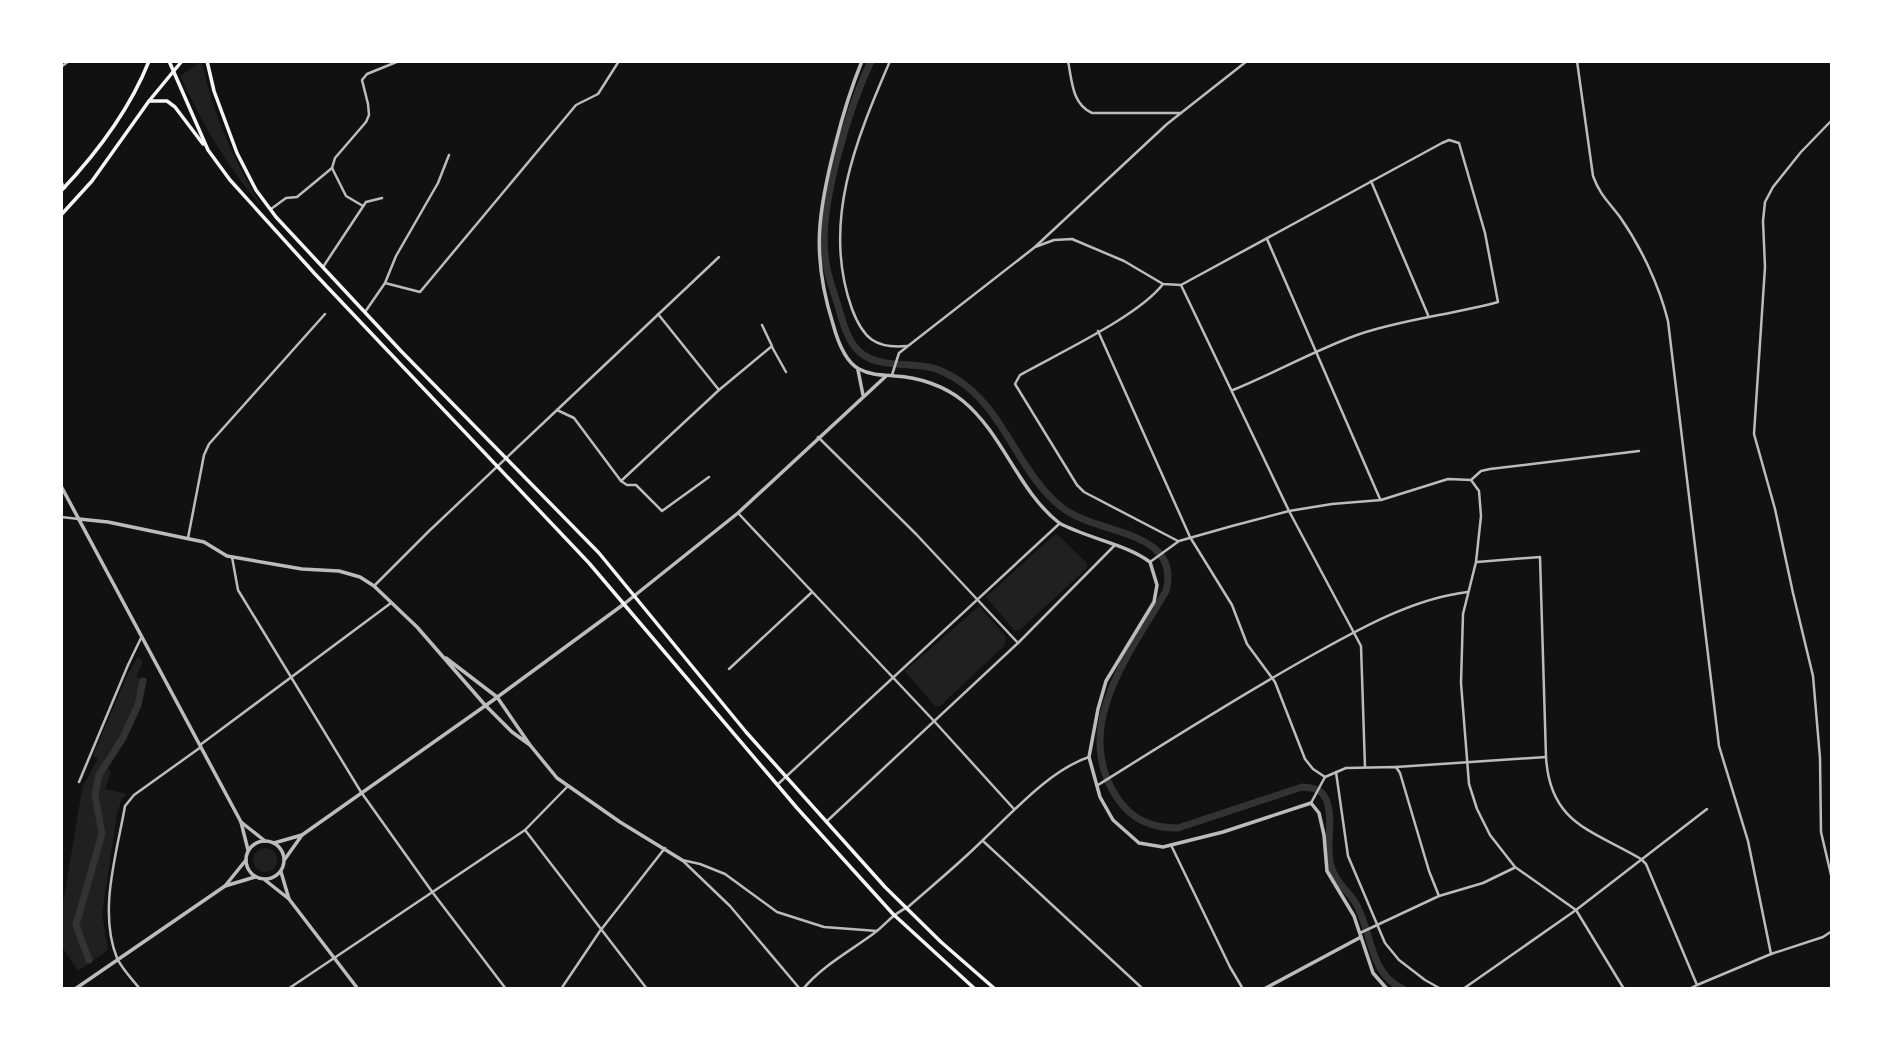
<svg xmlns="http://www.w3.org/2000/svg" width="1893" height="1050" font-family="Jost,sans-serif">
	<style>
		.green { fill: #202020 }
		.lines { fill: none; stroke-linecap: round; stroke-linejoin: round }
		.canal { stroke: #333; stroke-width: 7 }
		.minor { stroke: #bcbcbc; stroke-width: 2.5 }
		.tertiary { stroke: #bcbcbc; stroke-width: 3.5 }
		.secondary { stroke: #f5f5f5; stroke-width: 3.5 }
	</style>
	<rect width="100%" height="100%" fill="#111"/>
	<g class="green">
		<path d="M202,61C212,114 234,159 261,205C226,167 202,122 180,76Z"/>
		<polygon points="1054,535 1058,535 1087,563 1087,568 1020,630 1014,630 986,597"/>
		<polygon points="979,606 1006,637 1005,645 940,706 935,706 905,671"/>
		<polygon points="138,657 143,662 136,677 145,679 140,704 107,768 111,771 105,789 127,794 122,798 117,814 102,914 108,950 78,971 61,945 61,915 80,801 83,786 98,759 93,755 127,676"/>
		<circle cx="265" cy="860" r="12"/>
	</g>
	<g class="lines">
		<g class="canal">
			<path d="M871,61C849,108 819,204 825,255C826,273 833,289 838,306C843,322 847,342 861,353C877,367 907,363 928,367C941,369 954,377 965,385C1007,417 1021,477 1064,509C1099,535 1182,530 1166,591C1131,651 1069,729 1118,799C1133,821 1153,828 1178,828L1302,787C1314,788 1323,789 1327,802C1334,823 1325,845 1331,866C1335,881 1347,890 1355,902C1373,932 1368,973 1403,989"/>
			<polyline points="89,960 76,925 102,834 95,795 99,775 123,738 138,705 143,681"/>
		</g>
		<g class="minor">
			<path d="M890,61C856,140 821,223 852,309C863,338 875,349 907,346"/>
			<path d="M1068,61C1072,81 1072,104 1092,113H1181"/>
			<path d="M1577,61L1593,176C1600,195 1608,201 1620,217C1641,247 1659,285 1668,321L1719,746L1748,841L1771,954"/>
			<polyline points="61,67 69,61"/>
			<polyline points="1832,120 1801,152 1773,187 1765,202 1763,221 1765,267 1754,434 1775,509 1793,593 1813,676 1820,758 1821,832 1832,879"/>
			<polyline points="332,168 335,158 366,122 369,115 368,104 362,80 367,74 399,61"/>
			<polyline points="61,181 65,188"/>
			<polyline points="1371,181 1428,315"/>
			<polyline points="271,209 286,198 297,197 332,168 346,196 363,206"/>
			<polyline points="1267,239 1380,499"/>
			<polyline points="1036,246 1167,124 1247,61"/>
			<polyline points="323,267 366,202 382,198"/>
			<polyline points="385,283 420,292 576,105 598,94 619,61"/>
			<path d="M1163,284C1139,316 1057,354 1020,375L1015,384L1077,485L1084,492L1178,541"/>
			<polyline points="1181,285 1289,511 1361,646 1365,767"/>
			<polyline points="365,312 385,283 396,256 438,183 449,155"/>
			<polyline points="658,314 719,390"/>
			<polyline points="1098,331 1190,537 1232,605 1247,644 1275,682 1305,759 1313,769 1325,777"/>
			<polyline points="772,347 786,372"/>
			<path d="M892,375L899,353L1035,247L1054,240L1072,239L1124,261L1163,284L1181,285L1442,143L1449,140L1459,143L1485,233L1498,302C1451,315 1403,319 1357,335C1315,350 1275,373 1233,390"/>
			<polyline points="557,410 719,257"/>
			<polyline points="818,437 916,534 1018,643"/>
			<polyline points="1471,480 1481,471 1490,469 1639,451"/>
			<polyline points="621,481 627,485 636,485 662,511 709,477"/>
			<polyline points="738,513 934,721 1014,809"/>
			<polyline points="61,517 79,519"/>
			<polyline points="188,538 204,455 209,444 325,314"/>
			<polyline points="232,557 238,590 361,792 433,893 506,989"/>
			<polyline points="1150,562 1179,541 1232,526 1289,511 1332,504 1381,500 1448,479 1471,480 1479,491 1481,516 1476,562 1463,614 1461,683 1469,784 1477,809 1490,835 1515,867 1576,910 1624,989"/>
			<path d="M1477,562L1540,557L1546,757C1550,824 1592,830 1641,859L1646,864L1697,985L1689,989"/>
			<polyline points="374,586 429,531 557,410 574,418 621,481 719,390 772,346 762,325"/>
			<polyline points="729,669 811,593"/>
			<polyline points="200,745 391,603"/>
			<polyline points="1396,767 1546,757"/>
			<polyline points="1336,772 1348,856 1385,943 1399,960 1425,980 1441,989"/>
			<polyline points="79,782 128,665 141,638"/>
			<polyline points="777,785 1059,524"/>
			<path d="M1098,785C1170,740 1242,694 1316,653C1363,627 1415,598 1468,592"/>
			<polyline points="1311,803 1325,777 1346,768 1396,767 1400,773 1429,871 1439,896"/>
			<polyline points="826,822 1018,643 1114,546"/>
			<polyline points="525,830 647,989"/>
			<polyline points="983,841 1143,989"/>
			<polyline points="1171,845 1230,967 1243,989"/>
			<polyline points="682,860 700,864 725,874 777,912 824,927 877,931"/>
			<polyline points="682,860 730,906 800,989"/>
			<polyline points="1360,933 1439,896 1483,883 1514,868"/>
			<polyline points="1697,985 1771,954 1823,937 1832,931"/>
			<path d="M140,989C132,979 122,969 117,958C98,911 117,853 125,806L134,795L201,747"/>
			<polyline points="288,989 525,830 568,786"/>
			<polyline points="561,989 600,931 665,848"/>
			<path d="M803,989C822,966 850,951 873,934C888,923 889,916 908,907C933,885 960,863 984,839C1014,811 1050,770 1089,757"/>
			<polyline points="1463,989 1576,910 1707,809"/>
		</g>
		<g class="tertiary">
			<path d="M862,61C851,88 843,114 836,142C818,211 811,255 833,324C837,339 844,361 859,369C870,375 883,375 895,376C918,377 945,386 963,401C1003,434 1018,490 1058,522C1063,526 1071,528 1077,531C1101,541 1130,547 1150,562L1157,585L1154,602L1106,681L1098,709L1089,757L1100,797L1113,820L1139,843L1163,847L1223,832L1311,803L1319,813L1324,835L1327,871L1354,916L1373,973L1387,989"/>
			<polyline points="858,370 863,395"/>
			<polyline points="61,486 241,822"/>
			<polyline points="79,519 108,522 204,542 227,556 302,569 339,571 360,577 374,586 417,627 485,705 512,732 530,745 497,697 446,658"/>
			<polyline points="530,745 557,778 620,822 682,860"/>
			<polyline points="302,835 492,701 624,604 738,513 885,377"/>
			<circle cx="265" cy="860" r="19"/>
			<polyline points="274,843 302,835 285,859"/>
			<polyline points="248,850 241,822 265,841"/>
			<polyline points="246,860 225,886 255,877"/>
			<polyline points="265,880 289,899 281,872"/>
			<polyline points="289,899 358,989"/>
			<polyline points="75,989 225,886"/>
			<polyline points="1264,989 1361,937"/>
		</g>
		<g class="secondary">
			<polyline points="169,61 208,150 230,180 315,274 589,563 797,808 893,914 975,989"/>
			<polyline points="207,61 214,91 237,153 256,190 276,217 401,351 599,553 746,732 885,887 941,942 995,989"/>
			<polyline points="149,101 167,101 175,107 203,144"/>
			<path d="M61,191C96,154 130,109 149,61"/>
			<polyline points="61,215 92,181 149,101 182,61"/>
		</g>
	</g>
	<rect width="1893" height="1050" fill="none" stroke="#ffffff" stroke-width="126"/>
</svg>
